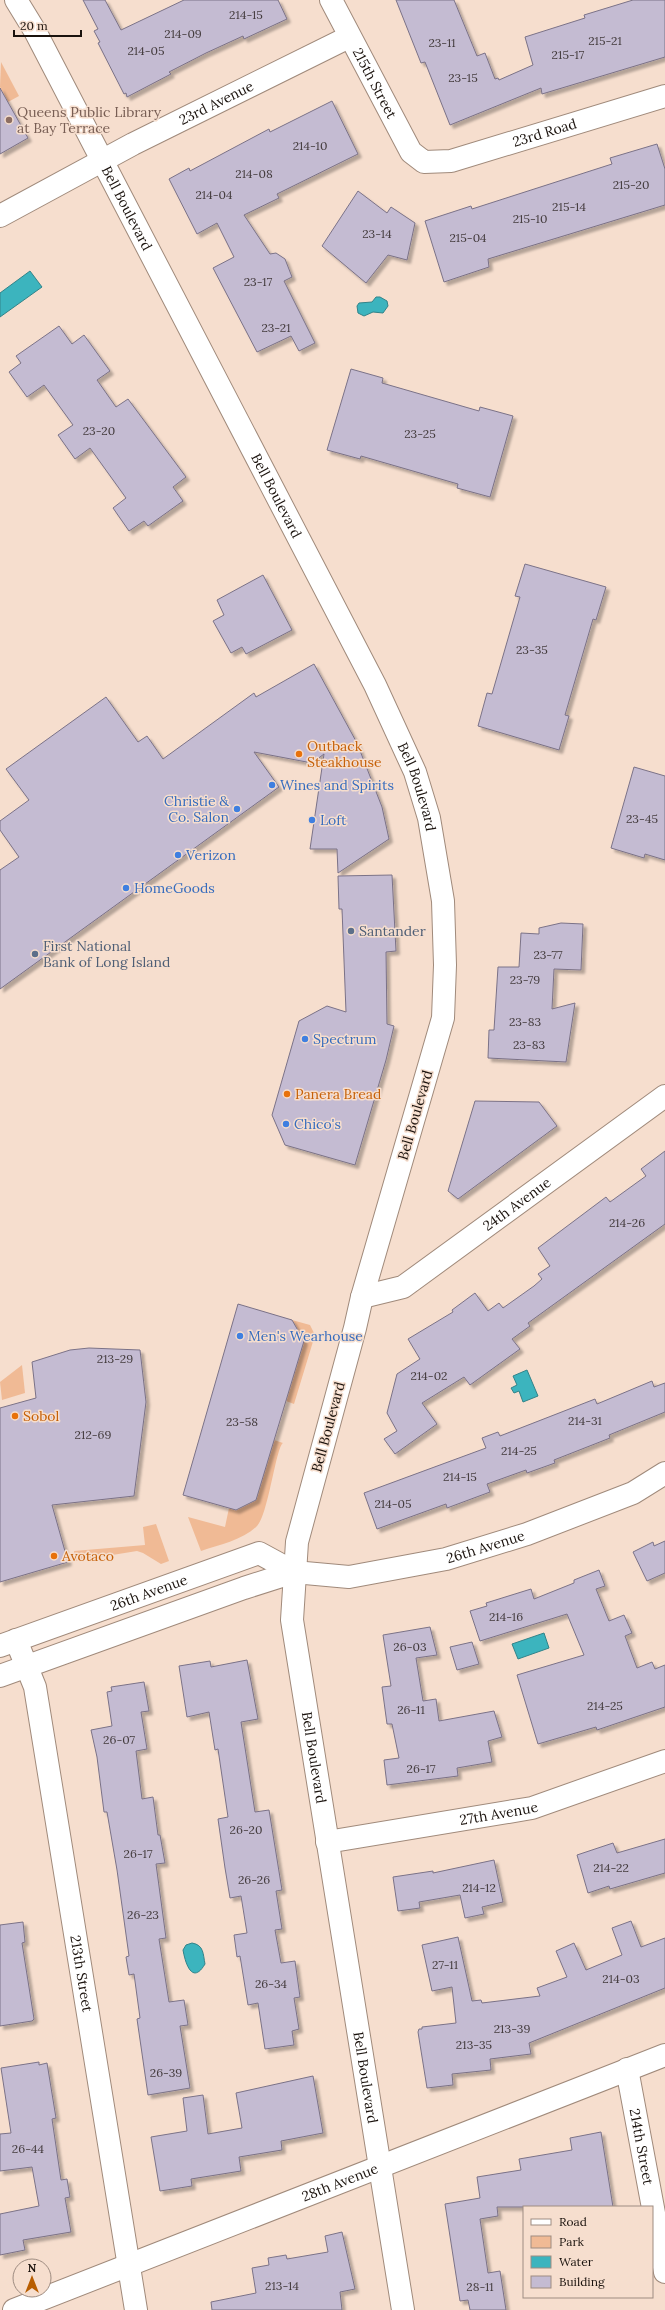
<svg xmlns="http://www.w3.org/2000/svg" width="665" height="2310" font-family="Lora,serif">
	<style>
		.green { fill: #f0ba95 }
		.water { fill: #3cb4be; stroke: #328389 }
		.building { fill: #c4bbd2; stroke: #7b7287; filter: url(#shadow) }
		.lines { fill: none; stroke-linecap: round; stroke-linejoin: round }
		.minor-casing { stroke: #a08a7b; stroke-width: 24 }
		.minor { stroke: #fff; stroke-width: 22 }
		.education-dot { fill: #8d6e63; stroke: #f6dece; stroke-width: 1.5 }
		.food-dot { fill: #e8710a; stroke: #f6dece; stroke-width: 1.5 }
		.shop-dot { fill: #3f7fe0; stroke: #f6dece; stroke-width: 1.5 }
		.service-dot { fill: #5c6f8a; stroke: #f6dece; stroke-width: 1.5 }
		.labels { text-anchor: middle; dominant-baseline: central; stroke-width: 3; stroke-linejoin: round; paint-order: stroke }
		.number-label { font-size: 12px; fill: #443c3e }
		.street-label { font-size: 14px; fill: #1a120d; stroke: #f6dece }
		.education-label { font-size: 14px; fill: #785e54; stroke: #f6dece; text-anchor: start }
		.food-label { font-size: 14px; fill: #c56008; stroke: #f6dece; text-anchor: start }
		.shop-label { font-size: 14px; fill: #366cbe; stroke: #f6dece; text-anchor: start }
		.service-label { font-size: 14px; fill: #4e5e75; stroke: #f6dece; text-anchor: start }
	</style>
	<defs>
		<filter id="shadow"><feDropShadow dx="3.5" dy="3.5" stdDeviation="1" flood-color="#0004"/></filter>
	</defs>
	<rect width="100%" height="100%" fill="#f6dece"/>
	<g class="green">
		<polygon points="1,62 19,96 8,102 0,87"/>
		<polygon points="292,1320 310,1325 315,1335 294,1404 286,1401 304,1341"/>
		<polygon points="22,1365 25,1393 2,1400 0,1382"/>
		<path d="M274,1440L283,1443C276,1447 268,1516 257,1526C243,1540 221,1544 201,1551L188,1517L225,1527L229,1508L236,1510L256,1500Z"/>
		<polygon points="156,1524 169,1561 161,1564 143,1553 137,1551 75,1561 74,1551 145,1545 143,1527"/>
	</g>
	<g class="water">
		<polygon points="30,271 42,287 0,317 0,293"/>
		<polygon points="376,297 380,297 387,301 388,306 383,313 373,312 364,316 358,313 357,306 359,303 372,302"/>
		<polygon points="527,1370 538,1396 523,1402 519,1391 514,1393 511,1388 517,1385 513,1376"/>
		<polygon points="544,1633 549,1648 518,1659 512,1644"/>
		<path d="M192,1943C204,1945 203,1954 205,1964C192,1986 185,1962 183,1950L186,1945Z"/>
	</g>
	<g class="building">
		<polygon points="83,0 105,0 121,30 184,0 278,0 287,19 244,39 243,36 206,53 169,72 171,74 127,97 126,93 124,94 98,43 100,42 94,31 98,29"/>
		<polygon points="396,0 454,0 477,56 485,53 495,79 498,78 499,80 533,65 525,37 585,18 584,15 633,0 665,0 665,57 542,94 541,88 450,125 425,62 421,63"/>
		<polygon points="0,88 28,138 0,154"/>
		<polygon points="332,101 358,154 277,194 279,198 244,215 270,254 276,253 285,259 292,277 284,281 315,343 299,351 291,336 257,352 213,268 234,257 217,223 197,234 169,179 189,168 190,171 269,129 270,132"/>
		<polygon points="657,144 665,169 665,205 488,259 489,267 444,282 425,221 471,206 472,209 612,164 610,158"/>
		<polygon points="358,191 387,213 391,207 415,223 407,260 388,255 366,283 322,246"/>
		<polygon points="59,326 72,344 84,335 110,371 97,380 116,407 128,399 186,477 173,487 183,501 148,526 144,521 129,531 113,508 126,498 90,448 75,459 58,435 73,425 44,385 27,397 9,372 21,363 16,356"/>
		<polygon points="351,369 383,378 382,383 479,411 480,407 513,416 490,497 457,488 458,484 361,456 360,459 327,450"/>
		<polygon points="525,564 606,587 596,620 593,619 565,715 569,716 559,750 478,726 487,693 492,694 520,597 515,596"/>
		<polygon points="263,575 292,630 246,654 242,647 231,653 213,621 224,615 217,600"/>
		<polygon points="314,664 357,743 382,807 389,839 338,873 337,849 310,849 324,754 312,763 254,752 279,787 0,989 0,870 19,857 0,830 0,821 29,800 6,769 106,697 138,742 147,736 163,759 254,693 256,697"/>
		<polygon points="634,767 665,776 665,860 645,854 644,858 611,848"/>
		<polygon points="392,875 396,951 386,952 387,1024 394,1026 386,1060 355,1165 285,1145 272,1115 299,1021 327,1006 346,1012 342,909 339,909 338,876"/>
		<polygon points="561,923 583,924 581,970 554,969 552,1009 575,1003 566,1062 488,1058 489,1030 494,1030 498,967 519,967 521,933 539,934 539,928"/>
		<polygon points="475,1101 539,1102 557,1126 458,1199 448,1191"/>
		<polygon points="665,1151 665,1224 528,1323 530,1326 512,1339 520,1349 470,1385 464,1377 422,1403 437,1424 395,1454 384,1439 397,1431 387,1413 397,1374 420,1359 408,1339 453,1312 452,1310 475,1293 488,1311 499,1303 503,1308 534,1286 542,1279 538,1274 550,1266 538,1248 606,1197 610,1202 646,1176 641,1169"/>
		<polygon points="238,1304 292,1320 304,1341 256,1500 236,1510 183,1495"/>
		<polygon points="89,1348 140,1350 146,1402 134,1496 52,1505 68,1562 0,1582 0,1408 36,1398 32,1362 70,1350"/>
		<polygon points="652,1381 654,1387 665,1383 665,1412 609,1435 610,1438 554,1460 555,1463 527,1473 526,1470 487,1484 490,1492 447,1508 446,1504 377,1529 364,1493 486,1448 482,1438 498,1432 500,1436 595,1399 597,1404"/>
		<polygon points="665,1541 665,1573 647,1581 633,1552 653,1542 654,1546"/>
		<polygon points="599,1570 605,1586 596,1589 609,1621 624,1615 632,1633 625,1636 637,1668 652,1662 655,1669 665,1665 665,1707 597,1730 596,1727 538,1744 517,1675 584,1655 567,1614 480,1641 470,1611 487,1606 486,1603 531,1589 534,1599 574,1583 574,1580"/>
		<polygon points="430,1627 437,1655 416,1658 423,1701 436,1699 439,1721 494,1711 502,1737 488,1741 492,1762 457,1768 458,1776 387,1785 384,1760 399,1758 392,1724 387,1724 382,1687 391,1686 383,1635"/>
		<polygon points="472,1642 479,1664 457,1670 450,1647"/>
		<polygon points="247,1660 258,1719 241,1722 255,1812 269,1810 282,1890 276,1891 282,1929 275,1930 281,1963 295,1961 300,1997 294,1998 299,2029 292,2031 294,2045 265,2049 258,2003 248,2005 240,1956 237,1957 234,1935 247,1933 241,1896 230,1898 225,1868 218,1819 228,1817 218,1749 215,1750 209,1712 187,1717 179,1666 210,1661 211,1667"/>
		<polygon points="144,1682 149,1711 141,1712 147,1749 136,1751 142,1799 153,1797 158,1835 160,1835 165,1863 156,1864 166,1938 159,1939 169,2002 184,2000 188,2025 180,2026 190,2088 148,2095 137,2019 140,2018 134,1974 129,1975 126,1957 129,1956 117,1870 107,1812 104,1812 97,1757 91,1730 112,1726 107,1692 112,1691 111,1687"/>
		<polygon points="665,1839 665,1873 610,1889 609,1886 588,1893 577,1855 613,1843 617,1853"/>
		<polygon points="494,1860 503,1902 482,1907 484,1914 465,1918 460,1895 419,1902 420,1908 398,1911 393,1877 433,1871 433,1873"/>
		<polygon points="631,1921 641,1947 665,1938 665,1988 529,2043 531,2054 490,2059 491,2070 452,2074 453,2085 427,2088 418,2032 419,2029 422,2029 422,2027 456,2023 452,1987 432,1991 422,1945 458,1937 472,2001 481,2000 482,2003 540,1996 537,1988 567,1977 556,1951 574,1943 586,1970 622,1955 612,1928"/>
		<polygon points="23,1922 25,1942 22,1943 34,2019 32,2021 0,2026 0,1925"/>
		<polygon points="39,2062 39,2065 47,2063 56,2118 52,2119 61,2180 67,2179 70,2197 65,2198 71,2232 23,2240 25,2250 0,2255 0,2214 39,2206 32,2167 0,2171 0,2134 11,2133 1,2068"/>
		<polygon points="313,2076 323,2133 281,2141 282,2150 239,2157 241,2171 191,2179 192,2186 160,2191 151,2137 187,2131 183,2098 203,2095 208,2134 242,2128 236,2093"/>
		<polygon points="601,2132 613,2207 497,2207 498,2216 480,2219 488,2273 500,2271 506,2310 470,2310 468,2300 460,2301 445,2204 480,2198 477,2177 521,2170 519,2159 572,2150 570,2138"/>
		<polygon points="342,2232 355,2289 340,2292 342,2310 212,2310 211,2302 256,2293 252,2268 269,2265 268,2258 286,2255 287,2259 328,2252 325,2236"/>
	</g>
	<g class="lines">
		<defs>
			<g id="minor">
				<path id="s1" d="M16,0L35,31L116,187L375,685L415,772L429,818L443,901L445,965L443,1018L362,1297L355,1328L297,1542L292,1620L403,2310"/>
				<path id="s2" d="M331,0L411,152L424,162L451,161L665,96"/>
				<path id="s3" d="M0,216L133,144L349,37"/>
				<path id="s4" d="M362,1297L403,1287L665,1096"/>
				<path id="s5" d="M16,1640L35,1687L136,2310"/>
				<path id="s6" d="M0,1646L259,1553L294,1572"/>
				<path id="s7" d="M0,1676L244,1588L294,1572L349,1577L446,1559L527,1534L633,1493L665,1473"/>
				<path id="s8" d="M327,1842L532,1808L665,1761"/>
				<path id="s9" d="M627,2069L665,2272"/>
				<path id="s10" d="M14,2310L665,2055"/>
			</g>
		</defs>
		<use href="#minor" class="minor-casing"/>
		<use href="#minor" class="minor"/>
	</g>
	<circle class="education-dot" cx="9" cy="120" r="4"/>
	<g class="food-dot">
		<circle cx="299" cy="754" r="4"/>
		<circle cx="287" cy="1094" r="4"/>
		<circle cx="15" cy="1416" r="4"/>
		<circle cx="54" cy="1556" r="4"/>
	</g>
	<g class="shop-dot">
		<circle cx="272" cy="785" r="4"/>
		<circle cx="237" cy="809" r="4"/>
		<circle cx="312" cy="820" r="4"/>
		<circle cx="178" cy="855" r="4"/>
		<circle cx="126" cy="888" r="4"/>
		<circle cx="305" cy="1039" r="4"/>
		<circle cx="286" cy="1124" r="4"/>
		<circle cx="240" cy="1336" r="4"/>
	</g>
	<g class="service-dot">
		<circle cx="351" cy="931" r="4"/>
		<circle cx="35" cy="954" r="4"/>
	</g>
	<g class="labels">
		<g class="number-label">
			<text x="246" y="14">214-15</text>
			<text x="183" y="33">214-09</text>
			<text x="605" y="40">215-21</text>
			<text x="442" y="42">23-11</text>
			<text x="146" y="50">214-05</text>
			<text x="568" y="54">215-17</text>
			<text x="463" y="77">23-15</text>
			<text x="310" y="145">214-10</text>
			<text x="254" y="173">214-08</text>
			<text x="631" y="184">215-20</text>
			<text x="214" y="194">214-04</text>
			<text x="569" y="206">215-14</text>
			<text x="530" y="218">215-10</text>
			<text x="377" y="233">23-14</text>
			<text x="468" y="237">215-04</text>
			<text x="258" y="281">23-17</text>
			<text x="276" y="327">23-21</text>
			<text x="99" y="430">23-20</text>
			<text x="420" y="433">23-25</text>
			<text x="532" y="649">23-35</text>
			<text x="642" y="818">23-45</text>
			<text x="548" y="954">23-77</text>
			<text x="525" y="979">23-79</text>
			<text x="525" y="1021">23-83</text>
			<text x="529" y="1044">23-83</text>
			<text x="627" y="1222">214-26</text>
			<text x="115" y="1358">213-29</text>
			<text x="429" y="1375">214-02</text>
			<text x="585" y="1420">214-31</text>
			<text x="242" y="1421">23-58</text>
			<text x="93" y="1434">212-69</text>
			<text x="519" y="1450">214-25</text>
			<text x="460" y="1476">214-15</text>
			<text x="393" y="1503">214-05</text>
			<text x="506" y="1616">214-16</text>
			<text x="410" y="1646">26-03</text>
			<text x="605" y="1705">214-25</text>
			<text x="411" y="1709">26-11</text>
			<text x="119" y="1739">26-07</text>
			<text x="421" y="1768">26-17</text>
			<text x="246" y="1829">26-20</text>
			<text x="138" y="1853">26-17</text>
			<text x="611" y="1867">214-22</text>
			<text x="254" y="1879">26-26</text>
			<text x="479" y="1887">214-12</text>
			<text x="143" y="1914">26-23</text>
			<text x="445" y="1964">27-11</text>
			<text x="621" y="1978">214-03</text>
			<text x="271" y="1983">26-34</text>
			<text x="512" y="2028">213-39</text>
			<text x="474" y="2044">213-35</text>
			<text x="166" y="2072">26-39</text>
			<text x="28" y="2148">26-44</text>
			<text x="282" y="2285">213-14</text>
			<text x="480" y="2286">28-11</text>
		</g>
		<g class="street-label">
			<text stroke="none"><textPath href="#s2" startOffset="94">215th Street</textPath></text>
			<text stroke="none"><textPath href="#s3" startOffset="244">23rd Avenue</textPath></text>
			<text stroke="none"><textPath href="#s2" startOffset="313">23rd Road</textPath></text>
			<text stroke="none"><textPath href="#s1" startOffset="236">Bell Boulevard</textPath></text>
			<text stroke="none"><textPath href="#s1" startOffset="560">Bell Boulevard</textPath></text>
			<text stroke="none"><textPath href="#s1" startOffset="884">Bell Boulevard</textPath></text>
			<text transform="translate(415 1115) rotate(-74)">Bell Boulevard</text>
			<text stroke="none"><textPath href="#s4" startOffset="183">24th Avenue</textPath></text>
			<text transform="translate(328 1427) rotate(-75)">Bell Boulevard</text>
			<text stroke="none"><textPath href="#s7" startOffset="507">26th Avenue</textPath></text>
			<text stroke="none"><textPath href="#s6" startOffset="158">26th Avenue</textPath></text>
			<text stroke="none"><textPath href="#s1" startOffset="1880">Bell Boulevard</textPath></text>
			<text stroke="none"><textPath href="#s8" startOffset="174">27th Avenue</textPath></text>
			<text stroke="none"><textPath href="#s5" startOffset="341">213th Street</textPath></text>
			<text stroke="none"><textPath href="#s1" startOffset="2204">Bell Boulevard</textPath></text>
			<text stroke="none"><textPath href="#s9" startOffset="79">214th Street</textPath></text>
			<text stroke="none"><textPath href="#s10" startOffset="350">28th Avenue</textPath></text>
		</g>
		<g class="education-label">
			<text x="17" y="112">Queens Public Library<tspan x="17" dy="16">at Bay Terrace</tspan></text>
		</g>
		<g class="food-label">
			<text x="307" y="746">Outback<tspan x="307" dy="16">Steakhouse</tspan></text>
			<text x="295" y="1094">Panera Bread</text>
			<text x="23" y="1416">Sobol</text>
			<text x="62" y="1556">Avotaco</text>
		</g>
		<g class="shop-label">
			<text x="280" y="785">Wines and Spirits</text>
			<text x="229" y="801" text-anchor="end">Christie &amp;<tspan x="229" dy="16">Co. Salon</tspan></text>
			<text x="320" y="820">Loft</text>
			<text x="186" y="855">Verizon</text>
			<text x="134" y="888">HomeGoods</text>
			<text x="313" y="1039">Spectrum</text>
			<text x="294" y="1124">Chico's</text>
			<text x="248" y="1336">Men's Wearhouse</text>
		</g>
		<g class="service-label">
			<text x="359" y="931">Santander</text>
			<text x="43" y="946">First National<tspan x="43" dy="16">Bank of Long Island</tspan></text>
		</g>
	</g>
	<rect x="523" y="2206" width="130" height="92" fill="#f6dece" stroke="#9e8c81"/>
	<rect x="531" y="2219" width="20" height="6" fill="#ffffff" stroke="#9e8c81"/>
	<text x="559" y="2226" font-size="12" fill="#1a120d">Road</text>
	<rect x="531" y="2236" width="20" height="12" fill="#f0ba95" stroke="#9e8c81"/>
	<text x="559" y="2246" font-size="12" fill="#1a120d">Park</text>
	<rect x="531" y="2256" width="20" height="12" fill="#3cb4be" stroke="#9e8c81"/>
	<text x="559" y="2266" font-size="12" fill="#1a120d">Water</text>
	<rect x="531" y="2276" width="20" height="12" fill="#c4bbd2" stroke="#9e8c81"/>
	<text x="559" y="2286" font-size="12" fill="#1a120d">Building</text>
	<g transform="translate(32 2278)"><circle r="19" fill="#f6dece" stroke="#9e8c81"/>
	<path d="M0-3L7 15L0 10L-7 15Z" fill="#b85d00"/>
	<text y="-6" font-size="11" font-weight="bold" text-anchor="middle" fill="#1a120d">N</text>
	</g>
	<path d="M14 30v6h67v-6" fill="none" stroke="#1a120d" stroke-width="2"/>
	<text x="20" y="30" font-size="12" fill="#1a120d" stroke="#f6dece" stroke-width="3" paint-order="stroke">20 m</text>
</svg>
